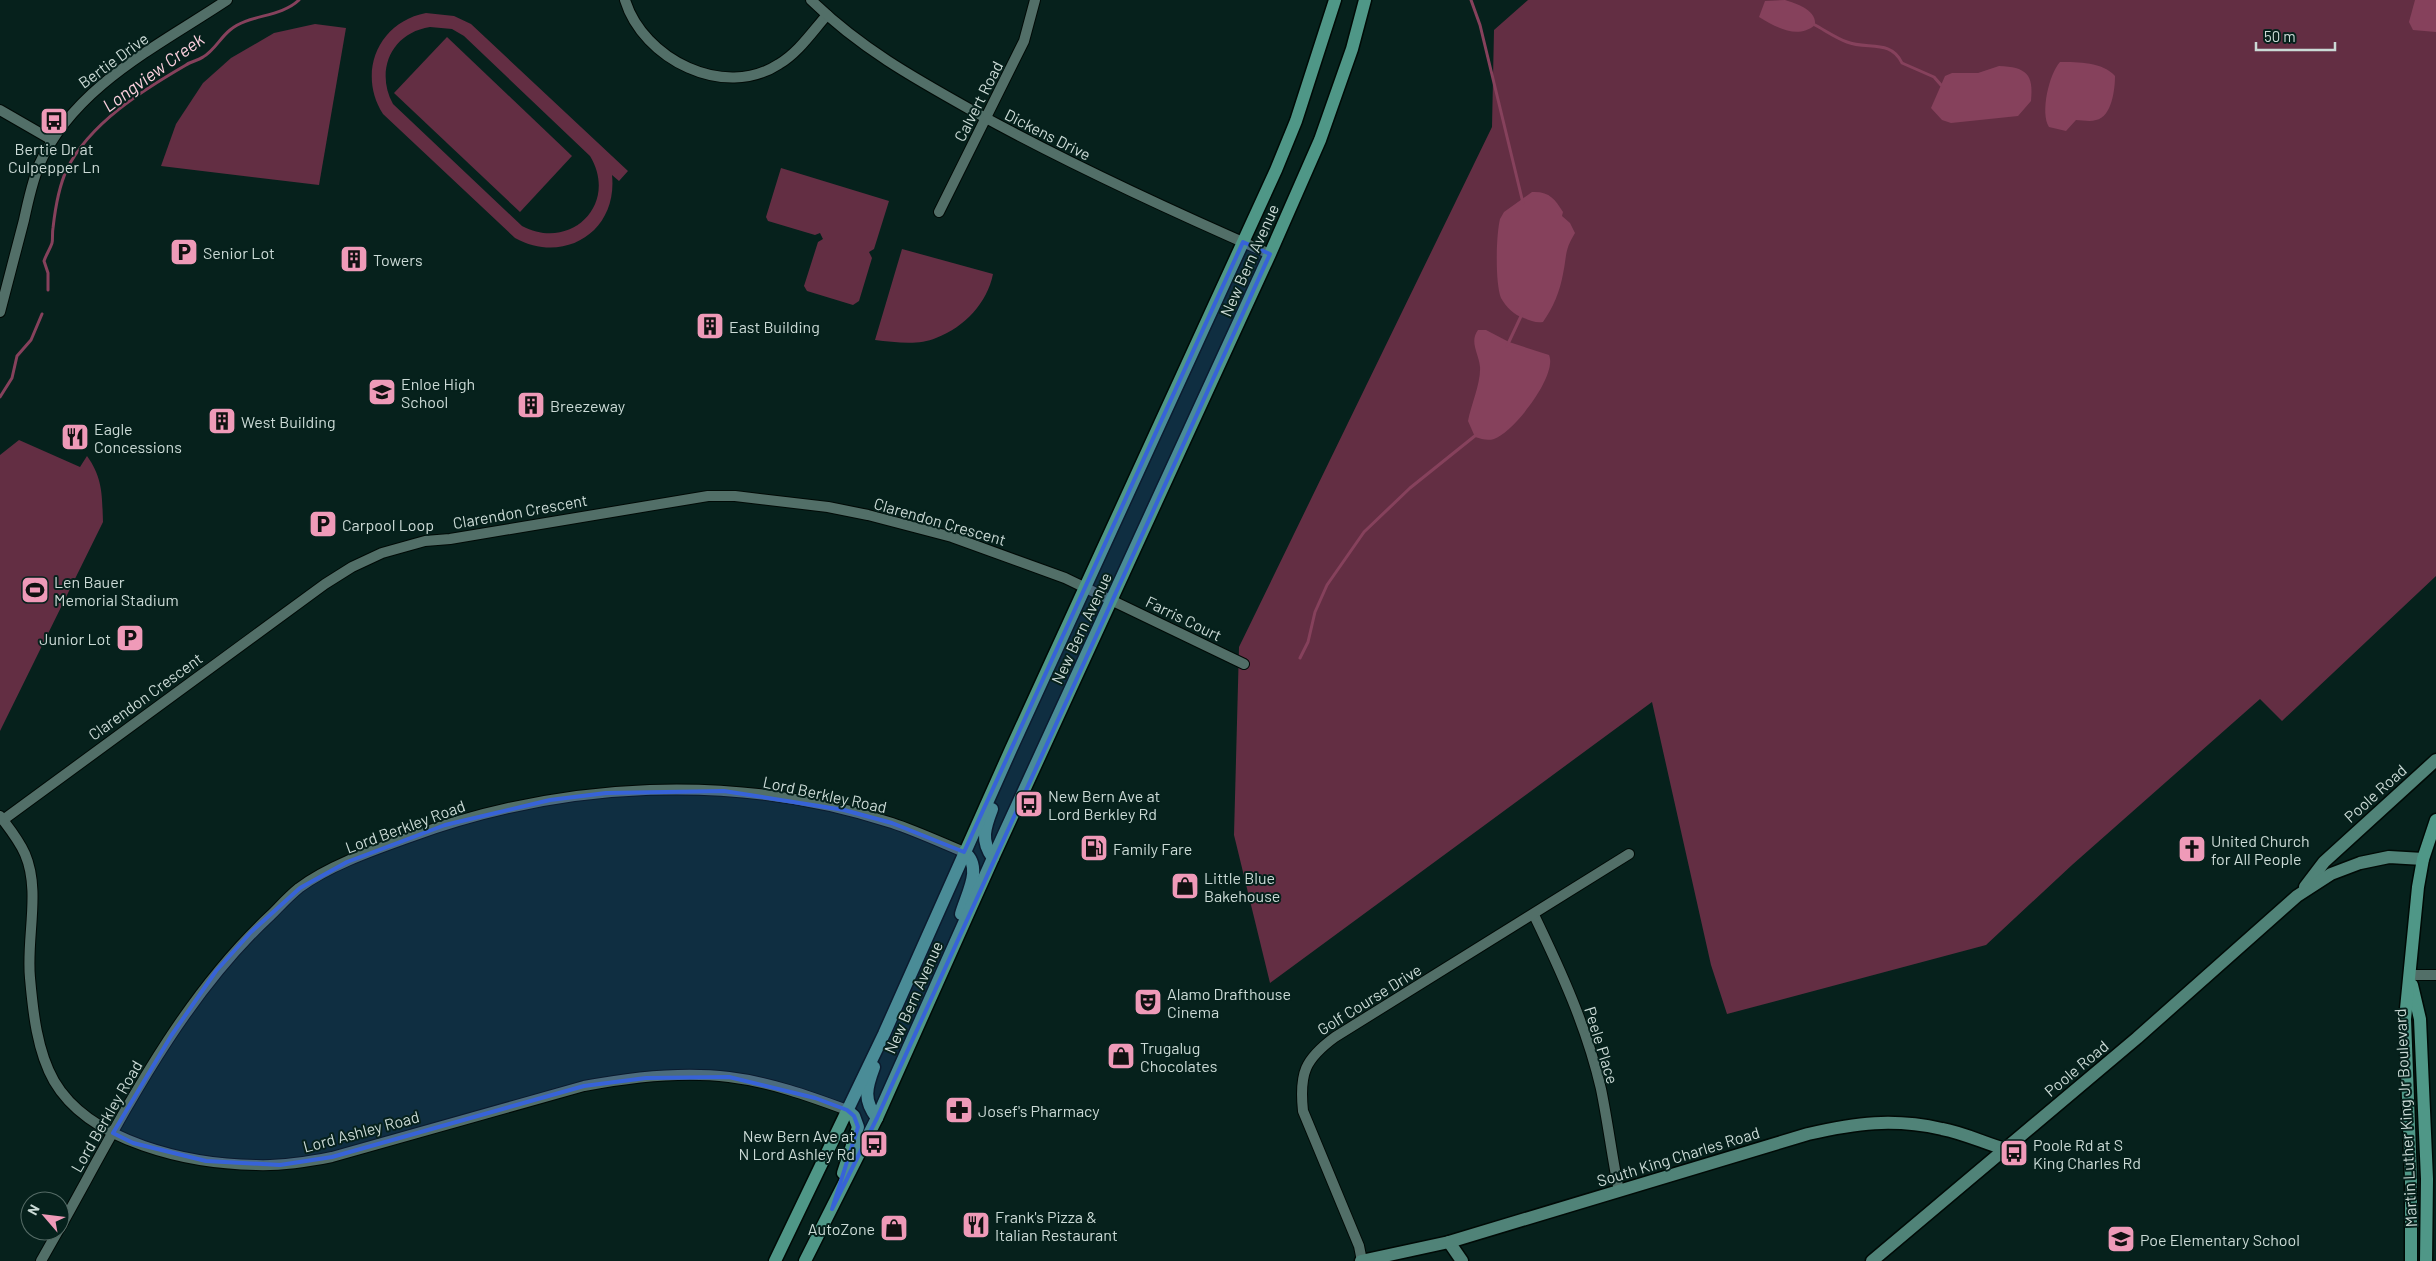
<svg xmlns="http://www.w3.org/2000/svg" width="2436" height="1261" font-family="Barlow,sans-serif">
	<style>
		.green { fill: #632e43; fill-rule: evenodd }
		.water { fill: #86415c }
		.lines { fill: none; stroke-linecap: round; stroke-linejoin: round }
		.stream { stroke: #86415c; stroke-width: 3 }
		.street-casing { stroke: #000a06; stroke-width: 12 }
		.secondary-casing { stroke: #000a06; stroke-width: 15 }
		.primary-casing { stroke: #000a06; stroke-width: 15 }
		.street { stroke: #526f68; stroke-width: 10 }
		.secondary { stroke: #508378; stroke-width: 12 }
		.primary { stroke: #4f9787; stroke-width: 12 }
		.marked { fill: #3763d8; fill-opacity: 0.2; stroke: #3763d8; stroke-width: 4; stroke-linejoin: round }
		.labels { text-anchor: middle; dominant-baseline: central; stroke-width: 4; stroke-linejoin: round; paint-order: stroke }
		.street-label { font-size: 16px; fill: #cbdad6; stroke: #06211c }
		.poi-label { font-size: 16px; fill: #cbdad6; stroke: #06211c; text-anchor: start }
		.water-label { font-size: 18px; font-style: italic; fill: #fcd0de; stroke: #06211c }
	</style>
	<rect width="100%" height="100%" fill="#06211c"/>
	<g class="green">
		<polygon points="1528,0 2436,0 2436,576 2282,721 2260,699 2072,865 1986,945 1727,1014 1711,965 1652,702 1270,983 1234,835 1239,647 1492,127 1494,30"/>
		<path d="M426,13L454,16L471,24L628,171L619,181L612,175C618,232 564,265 515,238L383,114C357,73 378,22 426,13ZM430,27L452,29L464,36L590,156C619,204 571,252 522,226L393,104C375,71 391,33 430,27Z"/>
		<polygon points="315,24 346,28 319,185 161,166 176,124 203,83 231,58 274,33"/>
		<polygon points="447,37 572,156 520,212 394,93"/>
		<polygon points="781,168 889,201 874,249 869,252 872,258 859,301 853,305 807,291 804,286 818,242 823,239 820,233 815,235 768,221 766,217"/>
		<path d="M902,249L993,274C987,303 965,327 936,338C918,346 894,342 875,340Z"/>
		<path d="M19,440L80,467L87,456C103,478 102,496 103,522L0,731V455Z"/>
	</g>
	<g class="water">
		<path d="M1785,0C1797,4 1817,10 1815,25C1797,40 1776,27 1759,17L1765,1Z"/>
		<polygon points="2415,0 2436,0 2436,32 2413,30 2409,22"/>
		<path d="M2060,62C2078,62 2103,62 2115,76C2115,89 2112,117 2096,120C2090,122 2082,120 2076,120L2066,131L2049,127C2040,113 2049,74 2060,62Z"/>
		<path d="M1999,66C2026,67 2034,74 2031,101L2018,116L1951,123L1942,120L1931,108L1945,76L1952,73H1978Z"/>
		<path d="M1532,192C1549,191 1555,199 1563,212L1562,216L1570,223L1575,233C1564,251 1567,256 1563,274C1560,291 1553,308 1543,322C1536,323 1531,321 1524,318C1514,315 1506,307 1501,298C1495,282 1496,236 1500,219L1504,212Z"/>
		<path d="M1478,330H1486L1509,342L1549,355C1558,375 1514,432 1494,439C1487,441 1482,439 1475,437L1468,421C1471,405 1481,383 1480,367C1479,354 1469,342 1478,330Z"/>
	</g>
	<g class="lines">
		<g class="stream">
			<polyline points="1471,0 1480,25 1523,203"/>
			<path d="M1815,25C1826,31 1836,38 1847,42C1867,50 1891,39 1902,63L1934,77L1941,85"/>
			<path d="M48,290V273L44,261C46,255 50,249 52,243C53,239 52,233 53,228C55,210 59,186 67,169C90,123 143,90 186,65C191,61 198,61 203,57C214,51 220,38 230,30C249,14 280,18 299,0"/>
			<polyline points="1507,346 1522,314"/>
			<polyline points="0,397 12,378 17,356 31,340 42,314"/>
			<polyline points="1300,658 1308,642 1315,612 1327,585 1364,532 1410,488 1476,435"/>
		</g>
		<defs>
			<g id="street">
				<path d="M625,0C643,59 724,100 779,64C798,53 812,32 827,15"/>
				<path d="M811,0C860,48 914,78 973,111C1069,164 1169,210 1270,254"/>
				<polyline points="0,110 52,140"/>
				<polyline points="939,212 1024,41 1035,0"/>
				<path d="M0,312C8,281 16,251 24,220C28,201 32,183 39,165C74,86 158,46 227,0"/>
				<path d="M0,816C9,828 19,840 25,854C41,891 26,938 30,978C33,1012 37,1051 54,1081C90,1143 190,1164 256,1165C282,1166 307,1162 332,1157L584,1086C631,1077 682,1071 729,1077C770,1082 809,1096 847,1110"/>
				<polyline points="3,820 325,584 352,567 382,553 425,541 450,539 708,496 735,496 828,507 868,515 952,537 1065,578 1244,664"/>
				<path d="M1534,915C1561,971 1587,1028 1601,1089C1608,1123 1612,1157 1619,1191"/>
				<polyline points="2410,975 2436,975"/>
				<path d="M60,1228C121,1119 178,1001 271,915C280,906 289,896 299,888C330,865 374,850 410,837C563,781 736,772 892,823C916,831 940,842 964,852"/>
				<polyline points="41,1261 58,1231"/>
				<path d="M1362,1261L1359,1246L1303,1111C1299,1073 1305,1059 1335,1037L1629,854"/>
			</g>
			<g id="secondary">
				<polyline points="2305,887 2324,862 2436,760"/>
				<polyline points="1449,1242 1462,1261"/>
				<path d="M1361,1261L1449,1242L1808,1134C1856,1123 1893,1118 1942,1129C1964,1133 1984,1143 2005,1149"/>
				<polyline points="1872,1261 2137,1038 2297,896 2331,874 2360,863 2389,857 2423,859"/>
			</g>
			<g id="primary">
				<path d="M992,809C985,827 980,841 993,858"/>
				<path d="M961,914C966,895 984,867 964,852"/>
				<polyline points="2412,985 2420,1019 2427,1179 2426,1261"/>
				<path d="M874,1067C866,1088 863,1100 877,1118"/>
				<polyline points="843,1173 858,1127 854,1116 847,1110"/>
				<polyline points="775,1261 884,1034 1011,749 1276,170 1296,121 1335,0"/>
				<polyline points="805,1261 877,1118 993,858 1270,254 1320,140 1352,49 1365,0"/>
				<polyline points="2411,1261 2411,1179 2405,1019 2418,887 2423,859 2436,820"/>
			</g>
		</defs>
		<use href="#street" class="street-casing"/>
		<use href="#secondary" class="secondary-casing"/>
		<use href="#primary" class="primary-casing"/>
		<use href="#street" class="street"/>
		<use href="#secondary" class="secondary"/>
		<use href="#primary" class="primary"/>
	</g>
	<path class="marked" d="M1243,242L1270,254L877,1118L832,1209L858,1127L854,1116L847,1110L815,1098L729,1077L646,1078L584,1086L332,1157L280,1165L206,1161L133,1143L113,1133L171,1036L216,971L251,932L300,888L347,862L445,825L550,800L606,793L724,791L844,810L892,823L964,852Z"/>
	<defs>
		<symbol id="bus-square" viewBox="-11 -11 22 22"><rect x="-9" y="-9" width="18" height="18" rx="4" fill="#ef9ab8" stroke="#06211c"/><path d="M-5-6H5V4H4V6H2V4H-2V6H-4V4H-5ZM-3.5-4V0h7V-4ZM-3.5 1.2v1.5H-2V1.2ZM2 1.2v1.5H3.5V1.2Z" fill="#111"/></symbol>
		<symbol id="parking-square" viewBox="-11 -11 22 22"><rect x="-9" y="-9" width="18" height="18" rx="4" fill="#ef9ab8" stroke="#06211c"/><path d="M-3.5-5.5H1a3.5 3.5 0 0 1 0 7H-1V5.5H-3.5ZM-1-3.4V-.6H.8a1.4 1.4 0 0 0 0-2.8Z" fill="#111"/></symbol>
		<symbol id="building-square" viewBox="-11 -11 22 22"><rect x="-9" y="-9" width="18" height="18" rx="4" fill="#ef9ab8" stroke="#06211c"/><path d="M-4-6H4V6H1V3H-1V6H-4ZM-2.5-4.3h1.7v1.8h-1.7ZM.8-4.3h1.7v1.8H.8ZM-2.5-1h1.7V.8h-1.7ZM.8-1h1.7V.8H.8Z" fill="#111"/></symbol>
		<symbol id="school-square" viewBox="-11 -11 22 22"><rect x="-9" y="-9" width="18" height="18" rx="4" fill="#ef9ab8" stroke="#06211c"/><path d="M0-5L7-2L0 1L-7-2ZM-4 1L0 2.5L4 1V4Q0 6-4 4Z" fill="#111"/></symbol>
		<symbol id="restaurant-square" viewBox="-11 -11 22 22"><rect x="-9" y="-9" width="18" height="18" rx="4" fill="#ef9ab8" stroke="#06211c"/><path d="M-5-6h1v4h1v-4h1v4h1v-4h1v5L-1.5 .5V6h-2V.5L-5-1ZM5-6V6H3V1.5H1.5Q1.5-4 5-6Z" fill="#111"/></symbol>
		<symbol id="stadium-square" viewBox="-11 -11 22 22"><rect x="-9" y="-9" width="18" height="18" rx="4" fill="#ef9ab8" stroke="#06211c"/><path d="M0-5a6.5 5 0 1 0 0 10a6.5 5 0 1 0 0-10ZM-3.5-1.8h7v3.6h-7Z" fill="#111"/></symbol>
		<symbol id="fuel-square" viewBox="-11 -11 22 22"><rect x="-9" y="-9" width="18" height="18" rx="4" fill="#ef9ab8" stroke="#06211c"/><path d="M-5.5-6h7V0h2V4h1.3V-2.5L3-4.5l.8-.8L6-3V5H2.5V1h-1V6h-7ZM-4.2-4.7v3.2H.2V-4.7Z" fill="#111"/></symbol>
		<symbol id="church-square" viewBox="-11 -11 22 22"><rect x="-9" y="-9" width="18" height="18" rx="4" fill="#ef9ab8" stroke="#06211c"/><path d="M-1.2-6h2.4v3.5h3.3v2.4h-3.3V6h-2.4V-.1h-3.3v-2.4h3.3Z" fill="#111"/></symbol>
		<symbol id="shop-square" viewBox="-11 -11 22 22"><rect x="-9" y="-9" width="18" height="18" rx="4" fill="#ef9ab8" stroke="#06211c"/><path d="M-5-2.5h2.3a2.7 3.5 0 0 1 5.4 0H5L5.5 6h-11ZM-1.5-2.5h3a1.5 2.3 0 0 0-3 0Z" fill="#111"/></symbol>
		<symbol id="theatre-square" viewBox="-11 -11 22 22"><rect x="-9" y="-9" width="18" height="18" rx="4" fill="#ef9ab8" stroke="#06211c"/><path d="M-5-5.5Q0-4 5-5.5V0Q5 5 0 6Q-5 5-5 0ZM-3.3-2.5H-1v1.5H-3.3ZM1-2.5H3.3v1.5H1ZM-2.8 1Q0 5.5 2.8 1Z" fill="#111"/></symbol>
		<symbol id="pharmacy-square" viewBox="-11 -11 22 22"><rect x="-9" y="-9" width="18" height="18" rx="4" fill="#ef9ab8" stroke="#06211c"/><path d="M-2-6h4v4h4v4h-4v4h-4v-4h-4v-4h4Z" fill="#111"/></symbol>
	</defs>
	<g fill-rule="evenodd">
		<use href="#bus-square" x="38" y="105" width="32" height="32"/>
		<use href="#parking-square" x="168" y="236" width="32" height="32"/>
		<use href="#building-square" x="338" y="243" width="32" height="32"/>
		<use href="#building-square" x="694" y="310" width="32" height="32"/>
		<use href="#school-square" x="366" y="376" width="32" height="32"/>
		<use href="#building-square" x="515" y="389" width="32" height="32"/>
		<use href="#building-square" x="206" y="405" width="32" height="32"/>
		<use href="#restaurant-square" x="59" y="421" width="32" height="32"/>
		<use href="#parking-square" x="307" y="508" width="32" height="32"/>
		<use href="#stadium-square" x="19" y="574" width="32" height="32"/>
		<use href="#parking-square" x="114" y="622" width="32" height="32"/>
		<use href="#bus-square" x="1013" y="788" width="32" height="32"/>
		<use href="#fuel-square" x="1078" y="832" width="32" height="32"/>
		<use href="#church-square" x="2176" y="833" width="32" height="32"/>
		<use href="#shop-square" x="1169" y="870" width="32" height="32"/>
		<use href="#theatre-square" x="1132" y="986" width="32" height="32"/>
		<use href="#shop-square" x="1105" y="1040" width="32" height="32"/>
		<use href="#pharmacy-square" x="943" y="1094" width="32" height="32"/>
		<use href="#bus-square" x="858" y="1128" width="32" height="32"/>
		<use href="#bus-square" x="1998" y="1137" width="32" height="32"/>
		<use href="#restaurant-square" x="960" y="1209" width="32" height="32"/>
		<use href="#shop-square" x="878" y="1212" width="32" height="32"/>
		<use href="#school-square" x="2105" y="1223" width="32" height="32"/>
	</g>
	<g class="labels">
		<g class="street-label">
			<text transform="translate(113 60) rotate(-36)">Bertie Drive</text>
			<text transform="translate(978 101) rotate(-63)">Calvert Road</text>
			<text transform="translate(1048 134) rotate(27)">Dickens Drive</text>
			<text transform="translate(1249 260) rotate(-66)">New Bern Avenue</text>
			<text transform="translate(520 511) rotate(-10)">Clarendon Crescent</text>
			<text transform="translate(940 521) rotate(16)">Clarendon Crescent</text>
			<text transform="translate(1184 618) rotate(26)">Farris Court</text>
			<text transform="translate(1081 628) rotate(-65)">New Bern Avenue</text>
			<text transform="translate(145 696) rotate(-36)">Clarendon Crescent</text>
			<text transform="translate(2375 793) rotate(-42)">Poole Road</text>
			<text transform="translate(825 794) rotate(12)">Lord Berkley Road</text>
			<text transform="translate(405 826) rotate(-20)">Lord Berkley Road</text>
			<text transform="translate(913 997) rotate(-66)">New Bern Avenue</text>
			<text transform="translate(1369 999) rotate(-32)">Golf Course Drive</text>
			<text transform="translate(1602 1045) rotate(73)">Peele Place</text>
			<text transform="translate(2076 1068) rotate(-40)">Poole Road</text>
			<text transform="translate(106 1116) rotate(-60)">Lord Berkley Road</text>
			<text transform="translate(2405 1118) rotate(-93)">Martin Luther King Jr Boulevard</text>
			<text transform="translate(361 1131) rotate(-15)">Lord Ashley Road</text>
			<text transform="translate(1678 1156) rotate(-17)">South King Charles Road</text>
		</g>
		<g class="poi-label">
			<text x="54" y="148" text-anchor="middle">Bertie Dr at<tspan x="54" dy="18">Culpepper Ln</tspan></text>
			<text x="203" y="252">Senior Lot</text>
			<text x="373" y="259">Towers</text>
			<text x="729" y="326">East Building</text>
			<text x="401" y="383">Enloe High<tspan x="401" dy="18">School</tspan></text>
			<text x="550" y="405">Breezeway</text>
			<text x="241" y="421">West Building</text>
			<text x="94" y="428">Eagle<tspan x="94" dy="18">Concessions</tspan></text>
			<text x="342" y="524">Carpool Loop</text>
			<text x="54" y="581">Len Bauer<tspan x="54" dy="18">Memorial Stadium</tspan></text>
			<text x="111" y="638" text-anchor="end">Junior Lot</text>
			<text x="1048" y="795">New Bern Ave at<tspan x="1048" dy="18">Lord Berkley Rd</tspan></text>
			<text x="2211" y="840">United Church<tspan x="2211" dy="18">for All People</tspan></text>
			<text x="1113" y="848">Family Fare</text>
			<text x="1204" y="877">Little Blue<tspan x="1204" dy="18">Bakehouse</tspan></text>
			<text x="1167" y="993">Alamo Drafthouse<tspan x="1167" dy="18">Cinema</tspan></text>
			<text x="1140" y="1047">Trugalug<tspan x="1140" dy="18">Chocolates</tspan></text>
			<text x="978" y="1110">Josef's Pharmacy</text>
			<text x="855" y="1135" text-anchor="end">New Bern Ave at<tspan x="855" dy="18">N Lord Ashley Rd</tspan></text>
			<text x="2033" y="1144">Poole Rd at S<tspan x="2033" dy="18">King Charles Rd</tspan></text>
			<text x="995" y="1216">Frank's Pizza &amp;<tspan x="995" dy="18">Italian Restaurant</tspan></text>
			<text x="875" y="1228" text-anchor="end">AutoZone</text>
			<text x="2140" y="1239">Poe Elementary School</text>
		</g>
		<g class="water-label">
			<text transform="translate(153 72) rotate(-36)">Longview Creek</text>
		</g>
	</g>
	<g transform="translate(45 1216) rotate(298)"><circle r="24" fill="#06211c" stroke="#556b66"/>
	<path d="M0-4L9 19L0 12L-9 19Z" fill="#ef9ab8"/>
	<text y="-8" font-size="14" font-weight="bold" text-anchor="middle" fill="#cbdad6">N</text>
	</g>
	<path d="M2256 42v8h79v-8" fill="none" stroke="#cbdad6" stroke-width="2.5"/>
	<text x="2264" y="42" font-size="15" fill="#cbdad6" stroke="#06211c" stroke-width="4" paint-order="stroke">50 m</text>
</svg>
